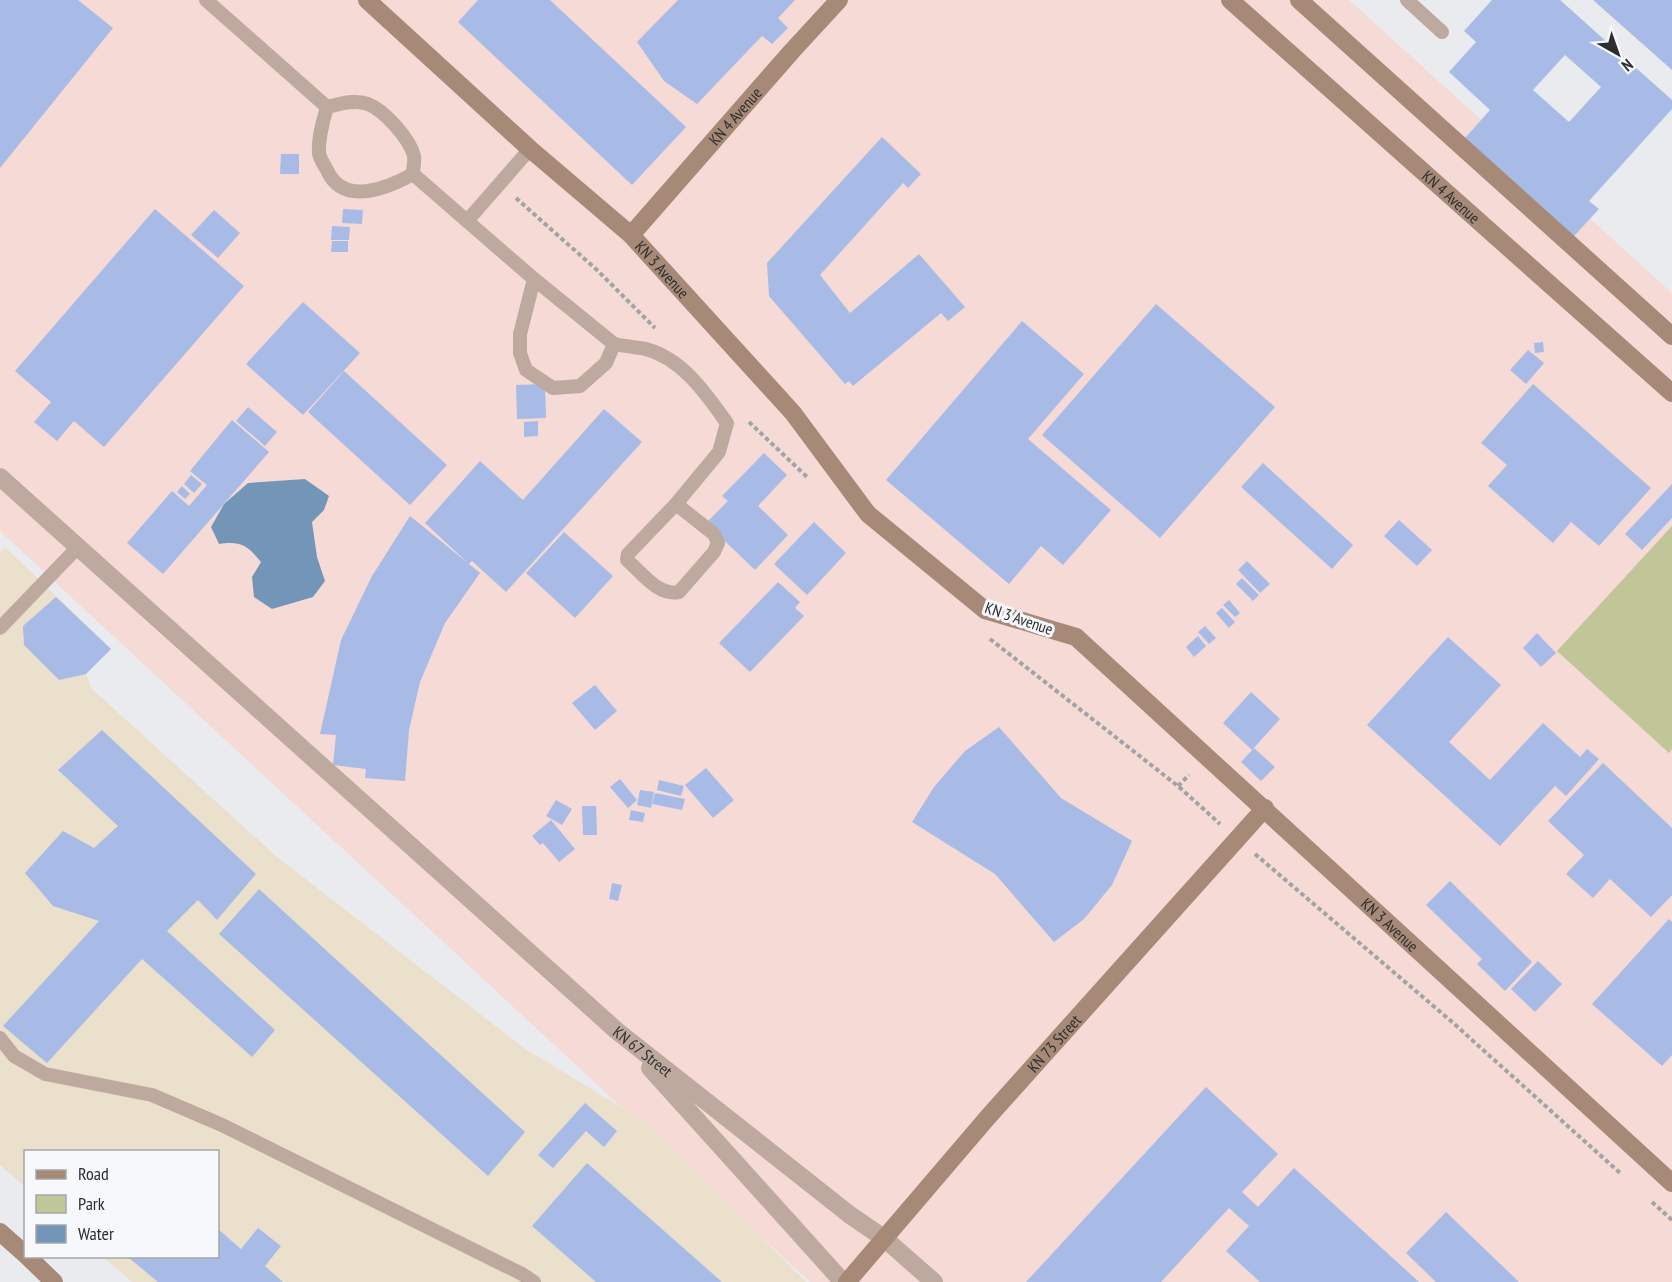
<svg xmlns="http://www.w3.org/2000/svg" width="1672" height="1282" font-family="'PT Sans Narrow',sans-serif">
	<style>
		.commercial { fill: #f5dad6 }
		.education { fill: #eae0cb }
		.green { fill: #c0c697 }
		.water { fill: #7396b8 }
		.building { fill: #a8bbe6; fill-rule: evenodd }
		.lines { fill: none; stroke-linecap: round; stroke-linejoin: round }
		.path { stroke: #a1a3a6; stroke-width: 4; stroke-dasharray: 4.5 3; stroke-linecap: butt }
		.lane { stroke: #bda99d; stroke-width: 14 }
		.street { stroke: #bda99d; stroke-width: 18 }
		.secondary { stroke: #a68977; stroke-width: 18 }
		.labels { text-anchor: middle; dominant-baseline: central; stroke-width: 6; stroke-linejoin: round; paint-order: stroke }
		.street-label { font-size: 16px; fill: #2d2e2f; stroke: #f7f8fc }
	</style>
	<rect width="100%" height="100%" fill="#e9ebef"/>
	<polygon class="commercial" points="0,0 1349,0 1672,293 1672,1282 810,1282 0,531"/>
	<polygon class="education" points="6,548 111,649 86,674 91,688 277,857 524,1048 645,1122 806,1282 132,1282 103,1257 218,1256 218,1152 26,1152 25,1187 0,1165 0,552"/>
	<polygon class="green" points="1672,526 1672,749 1669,753 1557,651"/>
	<path class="water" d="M305,479L329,496L324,510L312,522L317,557L325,581L313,597L272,609L254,597L252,577L261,562C247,545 241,541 219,544L211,527L224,504L248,483Z"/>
	<g class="building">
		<polygon points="0,0 78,0 113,28 0,168"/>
		<polygon points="478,0 550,0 686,127 632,185 458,22"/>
		<polygon points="678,0 795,0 778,18 788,28 772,44 762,36 697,104 664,81 637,42"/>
		<path d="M1492,0H1560L1672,100V109L1589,201L1599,209L1574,236L1465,138L1490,110L1449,72L1476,42L1464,31ZM1565,55L1601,87L1569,122L1533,90Z"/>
		<polygon points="1593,0 1672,0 1672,70"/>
		<polygon points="882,137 921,174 908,188 903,183 820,275 850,313 919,254 965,307 948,321 941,313 853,386 849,381 845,384 769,296 767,263"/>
		<polygon points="281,154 299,154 299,174 280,174"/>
		<polygon points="155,209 244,286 104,447 74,421 57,441 34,422 51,402 15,371"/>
		<polygon points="343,209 363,210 362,224 342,223"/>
		<polygon points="214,210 240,233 218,258 191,235"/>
		<polygon points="332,226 350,227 349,240 331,240"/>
		<polygon points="332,241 348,241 348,252 331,252"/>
		<polygon points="303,302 360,353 303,415 246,364"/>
		<polygon points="1156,304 1275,407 1160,538 1042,435"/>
		<polygon points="1022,321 1084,374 1028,439 1111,510 1063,565 1041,546 1009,584 886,480"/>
		<polygon points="1543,342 1544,352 1535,353 1534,343"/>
		<polygon points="1528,350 1544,363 1526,384 1510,370"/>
		<polygon points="344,371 447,465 410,505 308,412"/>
		<polygon points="545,384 546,418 517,419 516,385"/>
		<polygon points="1533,384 1651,488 1599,546 1571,522 1553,543 1488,486 1507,465 1481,443"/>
		<polygon points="248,407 277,432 265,446 236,421"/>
		<polygon points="604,409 642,442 506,592 472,561 469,564 425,523 480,461 523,500"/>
		<polygon points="232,420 269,452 163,574 127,543 172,491 189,506 207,485 190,471"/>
		<polygon points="538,421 538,436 524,437 524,422"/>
		<polygon points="764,453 787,475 758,506 788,535 755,570 706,523 728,501 722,496"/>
		<polygon points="1263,463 1353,545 1332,569 1241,487"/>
		<polygon points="191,475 202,484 194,493 184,484"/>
		<polygon points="1672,484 1672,518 1642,550 1625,534"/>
		<polygon points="182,486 190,494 185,499 177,492"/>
		<polygon points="410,516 480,573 445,623 420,682 409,730 405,781 365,778 366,769 333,765 336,735 320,734 341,640 372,576"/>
		<polygon points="1399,520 1432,550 1417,566 1384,536"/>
		<polygon points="814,522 846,553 807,595 774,564"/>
		<polygon points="564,532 613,576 575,618 526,573"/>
		<polygon points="1247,561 1270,584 1260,593 1238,570"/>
		<polygon points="1242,578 1259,595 1253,601 1236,584"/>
		<polygon points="778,582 800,602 795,608 804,616 750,672 719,643"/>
		<polygon points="56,597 111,649 86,674 59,680 24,645 23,626"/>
		<polygon points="1229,600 1240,613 1235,617 1223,605"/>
		<polygon points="1222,608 1235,622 1229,628 1216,613"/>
		<polygon points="1205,626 1216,638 1209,644 1198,632"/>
		<polygon points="1537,633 1556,653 1541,667 1523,648"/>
		<polygon points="1198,636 1206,646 1194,657 1186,647"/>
		<polygon points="1448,637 1501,685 1449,742 1490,780 1543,723 1580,757 1587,749 1599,759 1566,796 1555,786 1500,846 1367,725"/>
		<polygon points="595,685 617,711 595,730 572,703"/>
		<polygon points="1251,692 1280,719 1252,750 1223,723"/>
		<polygon points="999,727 1061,798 1132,841 1112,885 1084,919 1054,942 995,874 912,822 934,787 965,751"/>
		<polygon points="102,730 256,874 217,920 198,900 167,931 275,1030 252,1057 142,959 47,1063 3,1026 99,921 53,906 25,873 63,831 94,848 118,826 58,770"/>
		<polygon points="1254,748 1275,767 1261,781 1241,762"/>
		<polygon points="1603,763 1672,828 1672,895 1651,917 1610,879 1593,898 1566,874 1584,855 1548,821"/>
		<polygon points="706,768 734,800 713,818 685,785"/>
		<polygon points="620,779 637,800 628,808 610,787"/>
		<polygon points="659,780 684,786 681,796 657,790"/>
		<polygon points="640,790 654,792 651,808 637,805"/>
		<polygon points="655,793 685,799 682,810 652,804"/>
		<polygon points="556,800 572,809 562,825 546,816"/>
		<polygon points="582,806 596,806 597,835 583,835"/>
		<polygon points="631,810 645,813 643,822 629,820"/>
		<polygon points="551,820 575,849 559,862 543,843 540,845 532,836"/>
		<polygon points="1450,881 1532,962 1505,991 1477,964 1482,959 1426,905"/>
		<polygon points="612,883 622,885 618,901 609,899"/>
		<polygon points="259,889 525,1132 488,1176 219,934"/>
		<polygon points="1669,919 1672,922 1672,1055 1662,1066 1592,1004"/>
		<polygon points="1538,961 1562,984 1535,1012 1511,989"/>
		<polygon points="1206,1087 1278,1154 1242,1192 1258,1207 1294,1168 1419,1282 1260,1282 1226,1251 1249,1226 1229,1208 1161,1282 1026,1282"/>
		<polygon points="585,1103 617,1131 604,1147 586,1131 553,1168 538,1155"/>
		<polygon points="587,1163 722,1282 596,1282 532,1226"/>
		<polygon points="1446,1212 1519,1282 1436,1282 1406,1253"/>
		<polygon points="258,1228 281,1246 265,1266 283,1282 158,1282 128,1257 218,1257 218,1229 241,1249"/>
	</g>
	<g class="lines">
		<g class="path">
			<polyline points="516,198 598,271 655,328"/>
			<polyline points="749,422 807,477"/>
			<polyline points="990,639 1178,786 1220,824"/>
			<polyline points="1178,786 1189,775"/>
			<polyline points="1255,854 1451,1021 1620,1173"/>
			<polyline points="1652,1202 1672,1220"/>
		</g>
		<g class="lane">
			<path d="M206,0L327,107C339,104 356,99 368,104C384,110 410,139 414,156C415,161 413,168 413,174L467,221L530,149"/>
			<polyline points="1407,0 1442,32"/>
			<path d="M327,107C323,121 318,138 319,153C320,159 324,165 327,170C343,207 388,188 413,174"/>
			<polyline points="467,221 534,279 520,334 520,353 526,370 553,388 580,386 606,363 614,344 534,279"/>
			<path d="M614,344C624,346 635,347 646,349C683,359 706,394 727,423L719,452L676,504L628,554L627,560C642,573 658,596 679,592L714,552L718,543L714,534L676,504"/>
			<polyline points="0,628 78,547"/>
			<polyline points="0,1038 14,1056 45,1074 152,1095 222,1125 522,1274 534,1282"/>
		</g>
		<g class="street">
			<path id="s1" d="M0,477L617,1031L850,1215L885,1239L934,1282"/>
			<polyline points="650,1068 843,1282"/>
		</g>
		<g class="secondary">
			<path id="s2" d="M367,0L530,149L631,235L793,413L868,514L985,610L1076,637L1672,1183"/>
			<path id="s3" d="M1230,0L1672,393"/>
			<polyline points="1299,0 1672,336"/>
			<path id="s4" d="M631,235L792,51L839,0"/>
			<polyline points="0,1232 26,1255"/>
			<polyline points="27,1256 54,1282"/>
			<path id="s5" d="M847,1282L988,1117L1265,808"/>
		</g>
	</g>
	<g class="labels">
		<g class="street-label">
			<text stroke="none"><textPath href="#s4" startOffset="158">KN 4 Avenue</textPath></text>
			<text stroke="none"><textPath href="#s3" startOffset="296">KN 4 Avenue</textPath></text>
			<text stroke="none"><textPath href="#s2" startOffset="400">KN 3 Avenue</textPath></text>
			<text transform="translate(1019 618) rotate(19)">KN 3 Avenue</text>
			<text stroke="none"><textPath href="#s2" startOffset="1392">KN 3 Avenue</textPath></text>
			<text stroke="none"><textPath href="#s5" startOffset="316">KN 73 Street</textPath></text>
			<text stroke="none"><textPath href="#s1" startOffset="862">KN 67 Street</textPath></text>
		</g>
	</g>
	<rect x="24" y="1150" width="195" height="108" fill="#f7f8fc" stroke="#a6a7aa" stroke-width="1.5"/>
	<rect x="36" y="1170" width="30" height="9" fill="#a68977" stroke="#a6a7aa" stroke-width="1.5"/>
	<text x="78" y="1180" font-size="18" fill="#2d2e2f">Road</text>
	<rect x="36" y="1195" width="30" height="18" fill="#c0c697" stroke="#a6a7aa" stroke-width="1.5"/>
	<text x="78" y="1210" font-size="18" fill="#2d2e2f">Park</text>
	<rect x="36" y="1225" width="30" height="18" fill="#7396b8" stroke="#a6a7aa" stroke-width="1.5"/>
	<text x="78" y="1240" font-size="18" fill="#2d2e2f">Water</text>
	<g transform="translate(1618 54) rotate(140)" stroke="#f7f8fc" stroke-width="4.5" paint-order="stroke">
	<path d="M0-4.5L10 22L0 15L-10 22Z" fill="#2d2e2f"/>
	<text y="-9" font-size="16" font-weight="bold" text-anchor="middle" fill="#2d2e2f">N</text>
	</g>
</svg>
